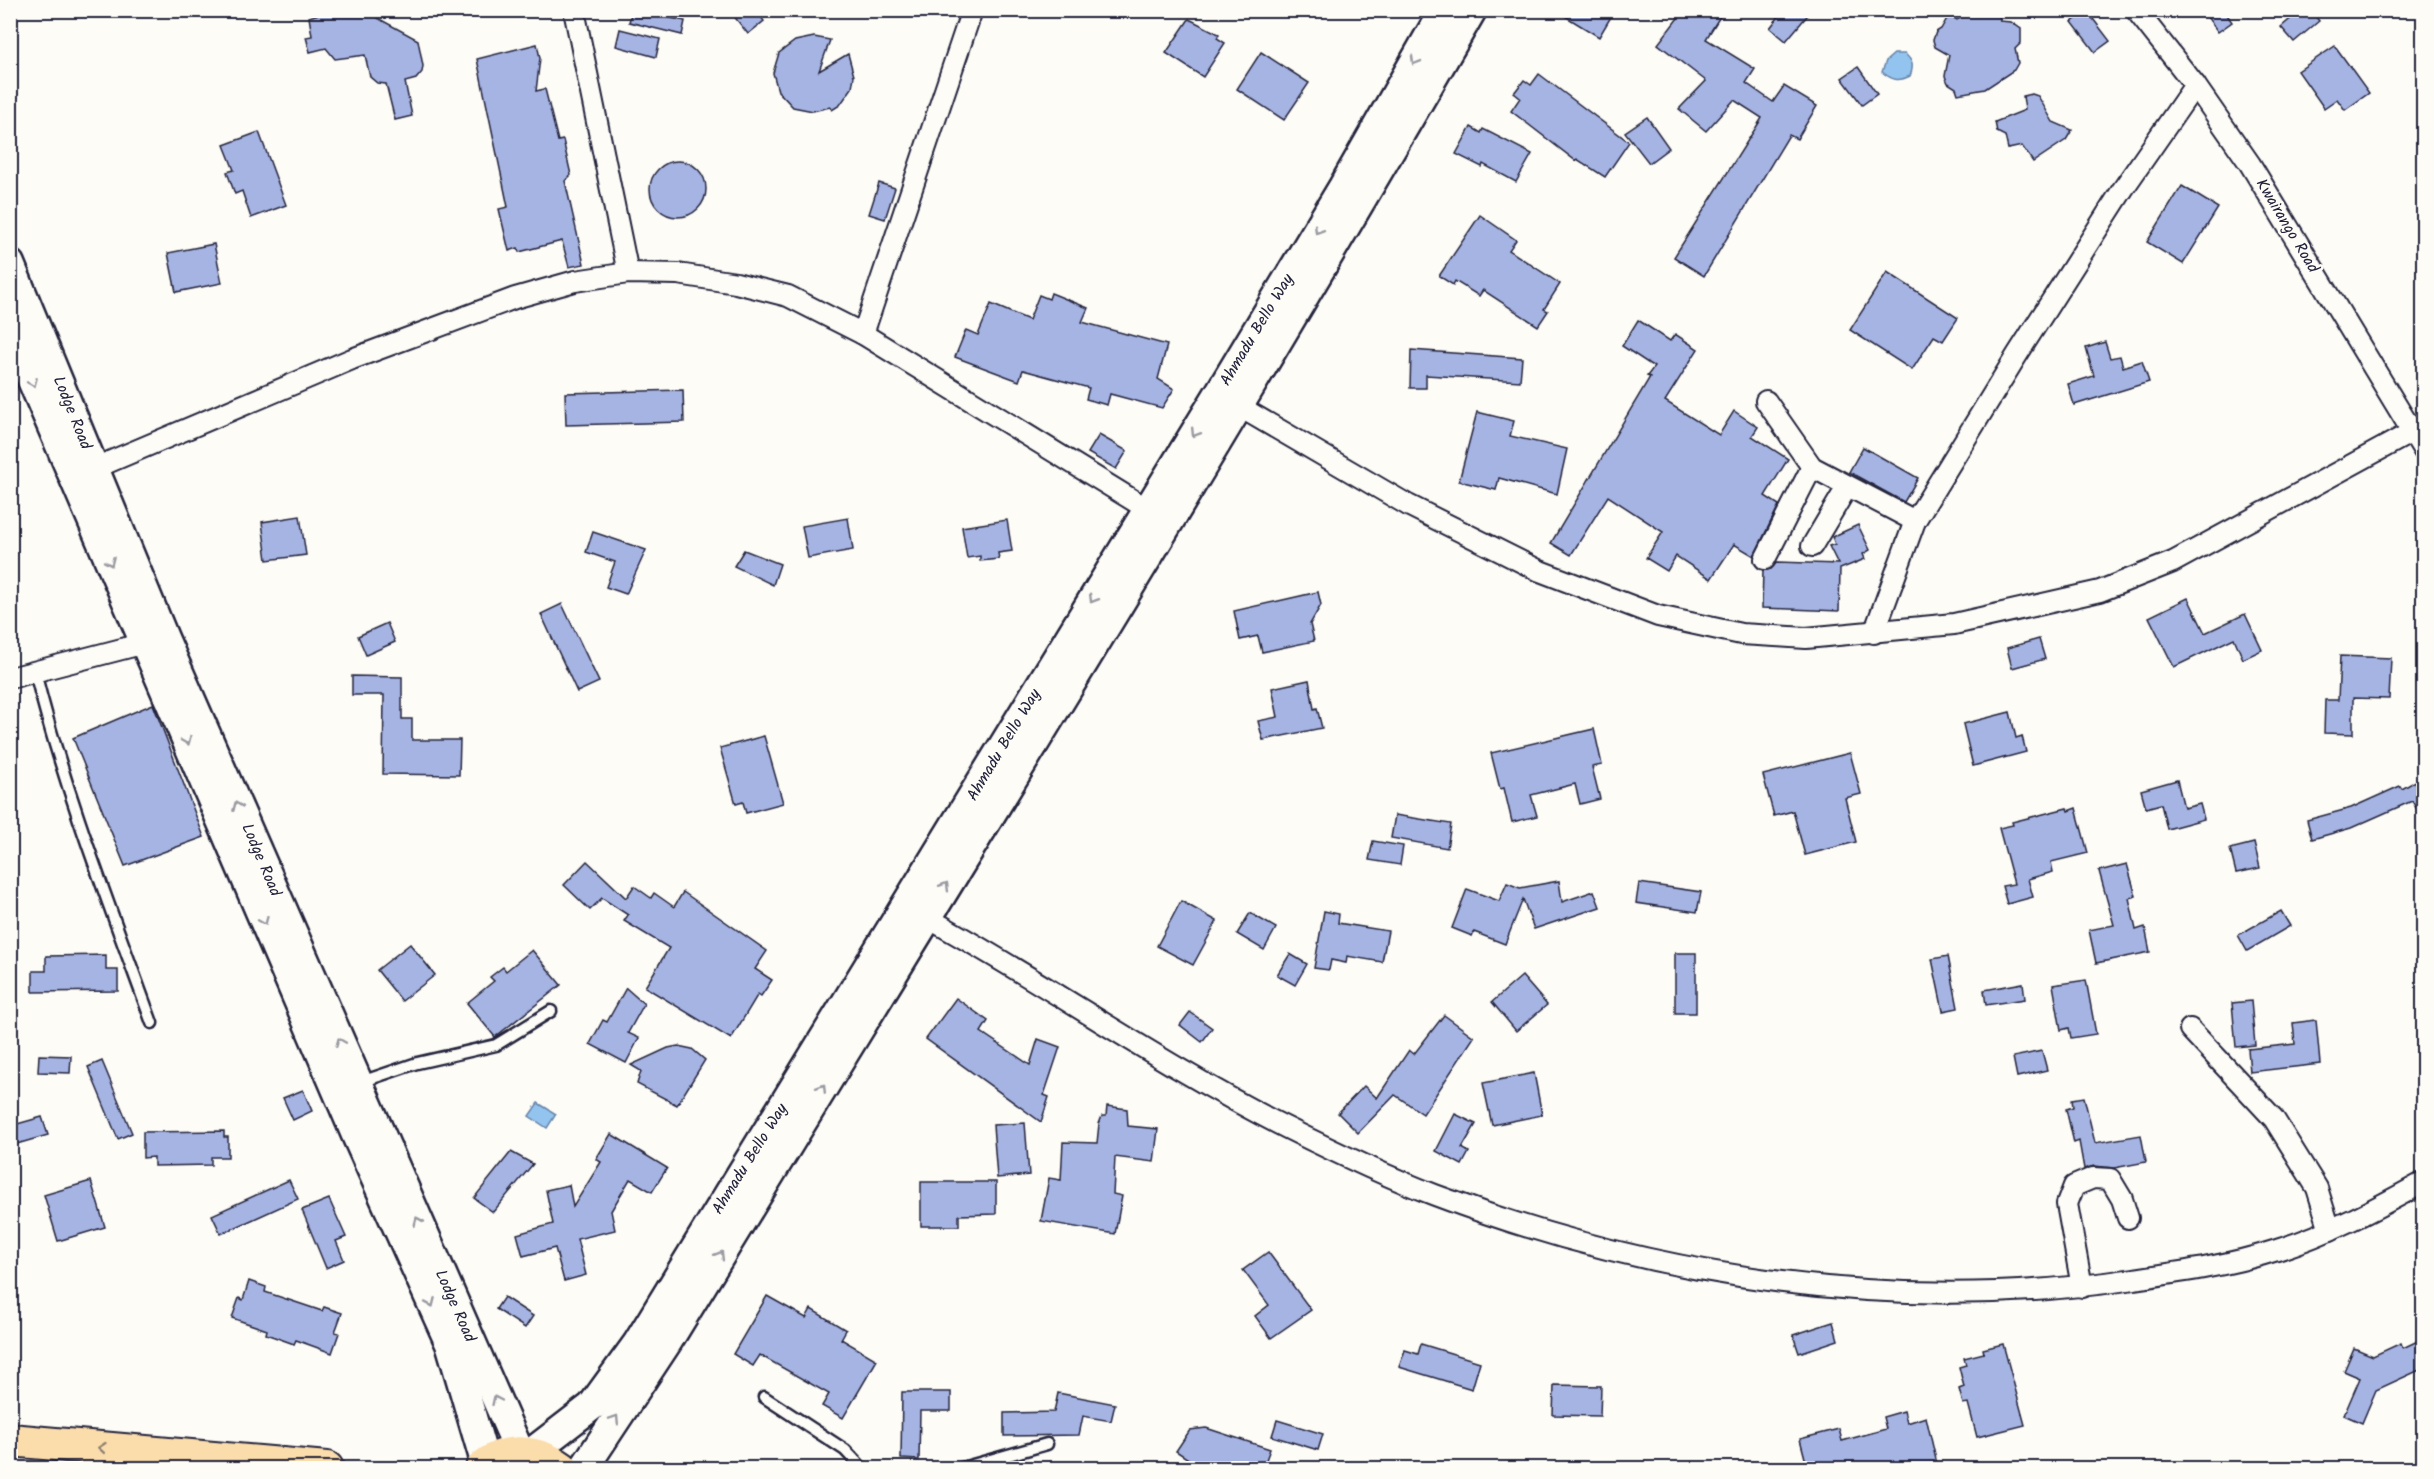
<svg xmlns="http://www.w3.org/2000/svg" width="2434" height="1479" font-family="Kalam,sans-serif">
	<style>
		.water { fill: #93c4ef; stroke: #6683a7; stroke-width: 1.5 }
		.building { fill: #a6b4e3; stroke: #22223b; stroke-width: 1.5 }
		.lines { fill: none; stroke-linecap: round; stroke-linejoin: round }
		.lane-casing { stroke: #22223b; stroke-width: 15 }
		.street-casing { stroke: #22223b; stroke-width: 24 }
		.secondary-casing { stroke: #22223b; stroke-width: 33 }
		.primary-casing { stroke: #22223b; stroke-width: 36 }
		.lane { stroke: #fdfcf7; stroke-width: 10 }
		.street { stroke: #fdfcf7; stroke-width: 20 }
		.secondary { stroke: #fdfcf7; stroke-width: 28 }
		.primary { stroke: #fbddab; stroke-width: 32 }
		.oneway { stroke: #9a9aa2 }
		.oneway2 { stroke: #8e8073 }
		.labels { text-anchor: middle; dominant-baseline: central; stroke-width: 5; stroke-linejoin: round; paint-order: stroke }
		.street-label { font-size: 16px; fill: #22223b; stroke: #fdfcf7 }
	</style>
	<rect width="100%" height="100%" fill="#fdfcf7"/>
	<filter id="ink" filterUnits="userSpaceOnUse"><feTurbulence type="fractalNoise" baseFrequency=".0167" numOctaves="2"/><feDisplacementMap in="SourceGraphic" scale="12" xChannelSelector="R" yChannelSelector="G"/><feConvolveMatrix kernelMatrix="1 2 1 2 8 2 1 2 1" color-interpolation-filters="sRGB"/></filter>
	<g filter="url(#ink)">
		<g class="water">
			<path d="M1894,54H1905C1913,61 1914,66 1910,76C1898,82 1892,80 1882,72L1886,61Z"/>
			<polygon points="538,1103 556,1114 547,1128 529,1116"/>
		</g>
		<g class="building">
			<polygon points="321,10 363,10 418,40 423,66 422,72 416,79 405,82 412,116 395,120 386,84 377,83 370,77 365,55 335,59 326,48 310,52 306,37 312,36 309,17 322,13"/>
			<polygon points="632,10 685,21 682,35 629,22"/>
			<polygon points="729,10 756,10 764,21 748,34"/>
			<polygon points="1555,10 1615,10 1599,37"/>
			<polygon points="1684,10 1724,10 1706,39 1755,69 1746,83 1773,102 1784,86 1817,106 1797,139 1789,135 1704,276 1674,257 1762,118 1734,100 1706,131 1679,109 1706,81 1658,44"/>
			<polygon points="1784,10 1812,10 1786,41 1770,28"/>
			<polygon points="1994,10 1999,14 2000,21 2011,22 2021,29 2021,43 2015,49 2018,63 2014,70 1985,89 1958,94 1956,88 1948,83 1945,76 1949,55 1935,47 1933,40 1936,32 1941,29 1949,15 1957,20 1971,12"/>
			<polygon points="2202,10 2224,10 2232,22 2218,32"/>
			<polygon points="2301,10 2311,10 2319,21 2294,42 2281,27"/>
			<polygon points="2087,11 2110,41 2095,52 2072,22"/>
			<polygon points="1189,19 1219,34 1217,38 1225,43 1203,77 1166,53"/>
			<polygon points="620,29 660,39 656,57 616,46"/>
			<polygon points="814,37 830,40 819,71 848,54 854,76 852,88 840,105 832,110 830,107 813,111 793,107 778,91 773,73 779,53 795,41"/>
			<polygon points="537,44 540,58 536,91 545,89 558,141 563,140 571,175 565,181 584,264 569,267 562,241 519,252 518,248 509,251 499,209 508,207 477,59"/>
			<polygon points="2335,46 2369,93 2345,110 2337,99 2324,108 2298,71"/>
			<polygon points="1261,52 1309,83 1284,120 1237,89"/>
			<polygon points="1858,67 1877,94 1862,105 1842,78"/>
			<polygon points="1539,74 1629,142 1605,177 1577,159 1576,161 1511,111 1520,98 1514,93 1524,80 1531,85"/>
			<polygon points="2032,94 2038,96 2053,122 2072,130 2066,140 2033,162 2022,146 2008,149 2005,136 1997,132 1995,122 2025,110 2023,96"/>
			<polygon points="1647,117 1669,148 1649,163 1625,132"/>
			<polygon points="1471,127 1481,133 1483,129 1532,154 1516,182 1483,164 1482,167 1456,154"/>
			<polygon points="259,132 286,205 251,218 242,191 235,194 227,172 234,170 224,145"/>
			<circle cx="678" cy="189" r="28"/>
			<polygon points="879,183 895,188 885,219 869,214"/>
			<polygon points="2182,186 2218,208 2183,264 2147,242"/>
			<polygon points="1480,215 1516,240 1509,250 1560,284 1544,309 1548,311 1538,326 1483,290 1479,296 1455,281 1453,285 1439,276"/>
			<polygon points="214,244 222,283 176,292 168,253"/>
			<polygon points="1887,272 1958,318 1943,341 1934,336 1912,370 1850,330"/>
			<polygon points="1051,293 1088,308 1082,322 1167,345 1158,379 1174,389 1162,408 1110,394 1107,405 1086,399 1089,388 1023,370 1019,381 955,357 966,330 978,335 991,304 1029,320 1039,295 1049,299"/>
			<polygon points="1638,320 1670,341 1675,334 1698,349 1665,401 1719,435 1734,411 1758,427 1752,436 1788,459 1765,496 1779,505 1754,556 1734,544 1711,579 1676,556 1667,571 1646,558 1663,532 1608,496 1571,555 1551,543 1650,377 1647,376 1654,367 1622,346"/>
			<polygon points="2105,342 2110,358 2120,356 2123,367 2142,361 2149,382 2074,405 2068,384 2094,376 2086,348"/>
			<polygon points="1411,350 1522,358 1520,381 1426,375 1426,388 1410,388"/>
			<polygon points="683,390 684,422 566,425 565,393"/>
			<polygon points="1477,412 1514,421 1510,436 1567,449 1557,494 1499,478 1496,490 1459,481"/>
			<polygon points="1099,435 1127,451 1116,469 1088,453"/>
			<polygon points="1863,447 1918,478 1904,502 1849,472"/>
			<polygon points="300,516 306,555 267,560 262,522"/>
			<polygon points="848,518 853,550 808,558 802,526"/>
			<polygon points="1007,520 1012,551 998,553 999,559 980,561 980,556 967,558 962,527"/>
			<polygon points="1858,525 1870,550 1863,554 1865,559 1840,569 1839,611 1762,608 1763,570 1771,569 1777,562 1838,564 1829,546 1835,544 1832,537"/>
			<polygon points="593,532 646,550 626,594 606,587 615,562 586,552"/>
			<polygon points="744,550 780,564 773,585 734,566"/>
			<polygon points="1318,592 1321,605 1310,624 1314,641 1262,652 1258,636 1240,640 1234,611"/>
			<polygon points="2188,598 2205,633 2245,614 2262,650 2243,659 2234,638 2174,667 2149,617"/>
			<polygon points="562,604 599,682 577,692 541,614"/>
			<polygon points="387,623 395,642 366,655 358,636"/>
			<polygon points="2039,639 2045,659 2012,668 2007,648"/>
			<polygon points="2340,656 2391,658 2389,699 2353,698 2353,734 2324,733 2325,700 2338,700"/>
			<polygon points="352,676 402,677 402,719 412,719 412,740 460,740 459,775 383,774 384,695 352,695"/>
			<polygon points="1309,680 1314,709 1317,708 1322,728 1263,740 1258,721 1278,717 1272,688"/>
			<polygon points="153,704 204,837 125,866 73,738"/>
			<polygon points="2010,712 2016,738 2022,736 2026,752 1973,766 1963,724"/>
			<polygon points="1594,729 1602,765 1592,767 1600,799 1580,804 1575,784 1531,795 1537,816 1512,822 1504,788 1500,789 1491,753"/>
			<polygon points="764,736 783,803 746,813 743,802 736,804 720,748"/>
			<polygon points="1850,753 1861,794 1845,798 1856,842 1805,855 1793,811 1774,816 1763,775"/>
			<polygon points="2424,776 2424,821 2412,801 2351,828 2312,839 2307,820 2351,808 2400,786 2402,789"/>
			<polygon points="2177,780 2184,808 2200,804 2204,819 2167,829 2161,804 2146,808 2141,790"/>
			<polygon points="2067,808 2068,811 2076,808 2088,853 2051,862 2053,872 2028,879 2033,897 2007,904 2002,886 2014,884 1999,828 2013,825 2012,822"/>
			<polygon points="1395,815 1451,824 1447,848 1391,838"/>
			<polygon points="1373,841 1403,846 1400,865 1369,860"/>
			<polygon points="2254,843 2260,868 2236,873 2230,849"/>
			<polygon points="587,861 626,898 634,886 651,898 654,893 674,907 683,892 767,951 755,969 772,980 761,996 758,994 731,1039 645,987 669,948 624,921 628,915 602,898 590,910 564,885"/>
			<polygon points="2127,864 2136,896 2129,898 2136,930 2145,927 2150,952 2096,963 2089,930 2114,925 2099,871"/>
			<polygon points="1559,881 1562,902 1594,891 1600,907 1534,929 1523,899 1505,944 1474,932 1472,936 1452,928 1467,889 1499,901 1507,883 1520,888"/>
			<polygon points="1639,883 1701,892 1697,912 1636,903"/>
			<polygon points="1181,901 1217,921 1193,965 1157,946"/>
			<polygon points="1324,911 1339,914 1338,923 1388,931 1382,962 1347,956 1346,963 1331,960 1329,970 1314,968"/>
			<polygon points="2281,911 2290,926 2247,951 2238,935"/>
			<polygon points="1250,913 1276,928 1264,950 1237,934"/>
			<polygon points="410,944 435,975 402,1001 377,970"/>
			<polygon points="532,950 561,985 495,1037 467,1003 494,981 490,977 503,967 506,971"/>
			<rect x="1675" y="953" width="21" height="60"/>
			<polygon points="1290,954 1307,964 1295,985 1277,975"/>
			<polygon points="106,955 106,970 118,970 118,991 33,992 33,971 46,971 46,956"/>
			<polygon points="1948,956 1958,1008 1943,1011 1932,959"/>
			<polygon points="1522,976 1547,1005 1516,1031 1492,1002"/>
			<polygon points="2086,980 2096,1034 2071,1038 2069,1028 2061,1030 2053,985"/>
			<polygon points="2023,983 2025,999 1986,1005 1984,990"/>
			<polygon points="626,988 644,1004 628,1033 639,1038 626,1063 590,1044 603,1020 607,1022"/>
			<polygon points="956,998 988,1021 981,1032 1030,1065 1038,1039 1060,1047 1044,1095 1049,1097 1041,1122 926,1039"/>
			<polygon points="2251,1001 2255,1045 2236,1047 2232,1003"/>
			<polygon points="1190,1012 1212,1028 1202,1042 1180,1025"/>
			<polygon points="1444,1015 1474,1037 1423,1114 1395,1095 1358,1133 1338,1113 1364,1086 1377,1098 1409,1050 1414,1054"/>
			<polygon points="2316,1020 2320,1064 2250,1072 2248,1049 2295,1044 2293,1023"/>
			<polygon points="678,1046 692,1049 705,1060 677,1105 637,1084 641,1071 631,1065 668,1048"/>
			<polygon points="2042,1051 2047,1070 2017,1077 2013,1057"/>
			<polygon points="39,1055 71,1056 70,1073 38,1072"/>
			<polygon points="102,1061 132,1133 118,1139 88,1067"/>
			<polygon points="1534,1073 1542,1115 1492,1125 1483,1083"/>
			<polygon points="303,1090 312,1111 293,1120 283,1098"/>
			<polygon points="2084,1097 2095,1143 2141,1135 2146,1162 2114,1168 2094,1166 2084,1169 2079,1141 2074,1143 2066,1109 2073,1107 2072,1099"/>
			<polygon points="1107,1106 1127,1109 1128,1126 1158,1129 1154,1162 1115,1157 1113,1194 1122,1196 1115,1234 1041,1221 1049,1178 1061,1180 1063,1142 1097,1143 1099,1124 1102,1116 1106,1116"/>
			<polygon points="1455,1114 1476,1124 1462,1148 1469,1152 1462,1165 1436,1151"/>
			<polygon points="42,1117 48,1135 10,1146 10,1126"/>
			<polygon points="1025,1123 1029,1175 997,1178 993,1125"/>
			<polygon points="224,1131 224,1137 228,1137 228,1157 211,1157 211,1165 154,1166 154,1157 143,1158 143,1132"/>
			<polygon points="611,1134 667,1168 652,1192 630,1179 611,1211 615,1230 577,1239 586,1275 564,1281 555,1248 523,1256 517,1234 553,1224 546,1190 569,1185 573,1207 601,1162 596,1159"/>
			<polygon points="511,1152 533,1164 493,1212 474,1198"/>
			<polygon points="289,1180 298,1199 221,1234 212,1215"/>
			<polygon points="91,1181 105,1227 58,1241 44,1195"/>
			<polygon points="921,1182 996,1182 996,1214 959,1215 959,1226 921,1226"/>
			<polygon points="329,1199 346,1237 336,1241 344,1260 326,1268 302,1210"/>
			<polygon points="1268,1252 1311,1310 1271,1338 1255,1316 1269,1305 1243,1270"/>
			<polygon points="249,1281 266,1287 265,1292 322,1311 324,1307 342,1313 335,1332 339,1333 332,1353 296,1340 294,1344 266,1334 267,1330 232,1318 239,1298 243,1300"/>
			<polygon points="767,1296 806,1318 811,1309 846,1330 841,1339 877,1360 843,1418 822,1406 829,1394 760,1355 753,1366 733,1354"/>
			<polygon points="504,1297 533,1316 525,1328 496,1309"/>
			<polygon points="1833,1322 1838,1340 1799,1353 1793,1335"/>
			<polygon points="2424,1338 2424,1368 2376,1390 2362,1423 2344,1415 2360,1378 2344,1371 2354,1348 2373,1356 2401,1343 2403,1348"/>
			<polygon points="1421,1344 1480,1362 1472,1389 1399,1367 1405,1350 1418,1354"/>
			<polygon points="2003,1344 2025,1425 1977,1437 1968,1403 1963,1404 1959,1389 1964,1387 1959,1367 1966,1365 1964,1358 1984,1353 1983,1349"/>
			<polygon points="1554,1385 1601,1386 1600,1416 1553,1415"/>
			<polygon points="902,1392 951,1392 951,1411 920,1411 919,1460 901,1459"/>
			<polygon points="1058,1393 1115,1404 1111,1421 1083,1416 1079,1435 1004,1436 1004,1413 1054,1412"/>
			<polygon points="1904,1411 1907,1423 1926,1417 1938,1468 1815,1468 1814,1464 1807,1466 1800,1439 1839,1429 1842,1441 1886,1429 1883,1417"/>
			<polygon points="1277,1420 1323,1434 1318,1450 1272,1436"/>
			<polygon points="1206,1428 1270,1449 1263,1468 1191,1468 1193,1462 1176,1451 1190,1430"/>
		</g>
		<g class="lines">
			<defs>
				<g id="lane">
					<path d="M35,672C65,792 110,907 152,1023"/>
					<polyline points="361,1082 417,1063 496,1045 551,1011"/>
					<polyline points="764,1397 845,1450 862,1468"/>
					<polyline points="962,1468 1047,1444"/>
				</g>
				<g id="street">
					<polyline points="574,10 628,273"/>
					<polyline points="2136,10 2195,85 2250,164 2424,451"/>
					<polyline points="863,334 972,10"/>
					<polyline points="1228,400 1408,505 1540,571 1658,616 1741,634 1806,638 1954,624 2100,591 2173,562 2412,432"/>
					<polyline points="1766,401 1812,467 1915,521"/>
					<polyline points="95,468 352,359 515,298 575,281 628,273 678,274 736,283 788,296 863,334 1157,515"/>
					<polyline points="1812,546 1847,487"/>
					<polyline points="1765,559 1812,467"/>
					<polyline points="1874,633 1915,521 2017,355 2123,189 2195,85"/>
					<polyline points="10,678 145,643"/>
					<path d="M917,912C1042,980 1159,1064 1287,1128C1335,1152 1385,1176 1435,1195C1654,1278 1901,1315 2134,1279C2182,1272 2231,1265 2277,1250C2328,1234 2377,1208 2424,1182"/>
					<polyline points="2190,1029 2274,1119 2317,1188 2330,1230"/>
					<polyline points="2082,1287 2067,1204 2074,1186 2093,1178 2110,1179 2122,1199 2128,1218"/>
				</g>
				<g id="secondary">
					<polyline points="10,264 164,638 520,1453"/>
					<polyline points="10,329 356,1135 451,1346 486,1465"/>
					<polyline points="531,1453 592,1406 637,1344 1218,395 1343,187 1444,10"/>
					<path d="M584,1468L668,1341C938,899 1213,459 1472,10"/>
				</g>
				<g id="primary">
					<polyline points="10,1440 327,1468"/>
					<path d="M482,1468C505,1446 539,1451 562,1468"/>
				</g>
			</defs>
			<use href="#lane" class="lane-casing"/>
			<use href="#street" class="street-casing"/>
			<use href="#secondary" class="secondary-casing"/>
			<use href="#primary" class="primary-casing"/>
			<use href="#lane" class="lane"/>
			<use href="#street" class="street"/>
			<use href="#secondary" class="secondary"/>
			<use href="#primary" class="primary"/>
		</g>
		<defs><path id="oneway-chevron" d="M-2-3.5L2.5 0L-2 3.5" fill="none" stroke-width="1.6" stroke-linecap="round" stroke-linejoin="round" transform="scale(1.5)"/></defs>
		<g class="oneway">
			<use href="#oneway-chevron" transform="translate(1415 61) rotate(120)"/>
			<use href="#oneway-chevron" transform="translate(1318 230) rotate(121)"/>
			<use href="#oneway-chevron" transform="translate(33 383) rotate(67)"/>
			<use href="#oneway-chevron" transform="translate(1195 433) rotate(122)"/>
			<use href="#oneway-chevron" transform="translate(110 562) rotate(66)"/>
			<use href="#oneway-chevron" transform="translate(1093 599) rotate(121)"/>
			<use href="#oneway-chevron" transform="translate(187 741) rotate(67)"/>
			<use href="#oneway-chevron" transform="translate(237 806) rotate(-113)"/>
			<use href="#oneway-chevron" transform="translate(945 886) rotate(-59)"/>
			<use href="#oneway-chevron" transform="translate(264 921) rotate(67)"/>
			<use href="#oneway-chevron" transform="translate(340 1042) rotate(-113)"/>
			<use href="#oneway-chevron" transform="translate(822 1088) rotate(-59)"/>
			<use href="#oneway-chevron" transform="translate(418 1221) rotate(-114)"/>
			<use href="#oneway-chevron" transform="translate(720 1255) rotate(-59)"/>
			<use href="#oneway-chevron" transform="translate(431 1303) rotate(66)"/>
			<use href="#oneway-chevron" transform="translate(496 1400) rotate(-115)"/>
			<use href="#oneway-chevron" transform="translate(615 1419) rotate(-57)"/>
		</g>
		<use class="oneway2" href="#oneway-chevron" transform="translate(102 1448) rotate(-175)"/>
	</g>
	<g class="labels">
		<g class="street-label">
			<text transform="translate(2287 226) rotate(59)">Kwairango Road</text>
			<text transform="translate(1257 330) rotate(-59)">Ahmadu Bello Way</text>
			<text transform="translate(72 413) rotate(68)">Lodge Road</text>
			<text transform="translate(1004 745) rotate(-59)">Ahmadu Bello Way</text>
			<text transform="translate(261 860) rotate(67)">Lodge Road</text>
			<text transform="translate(750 1159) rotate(-58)">Ahmadu Bello Way</text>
			<text transform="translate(455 1306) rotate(66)">Lodge Road</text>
		</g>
	</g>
	<rect width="2434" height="1479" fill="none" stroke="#fdfcf7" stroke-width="36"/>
	<rect x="18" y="18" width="2398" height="1443" fill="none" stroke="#22223b" stroke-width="2" filter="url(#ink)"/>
</svg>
